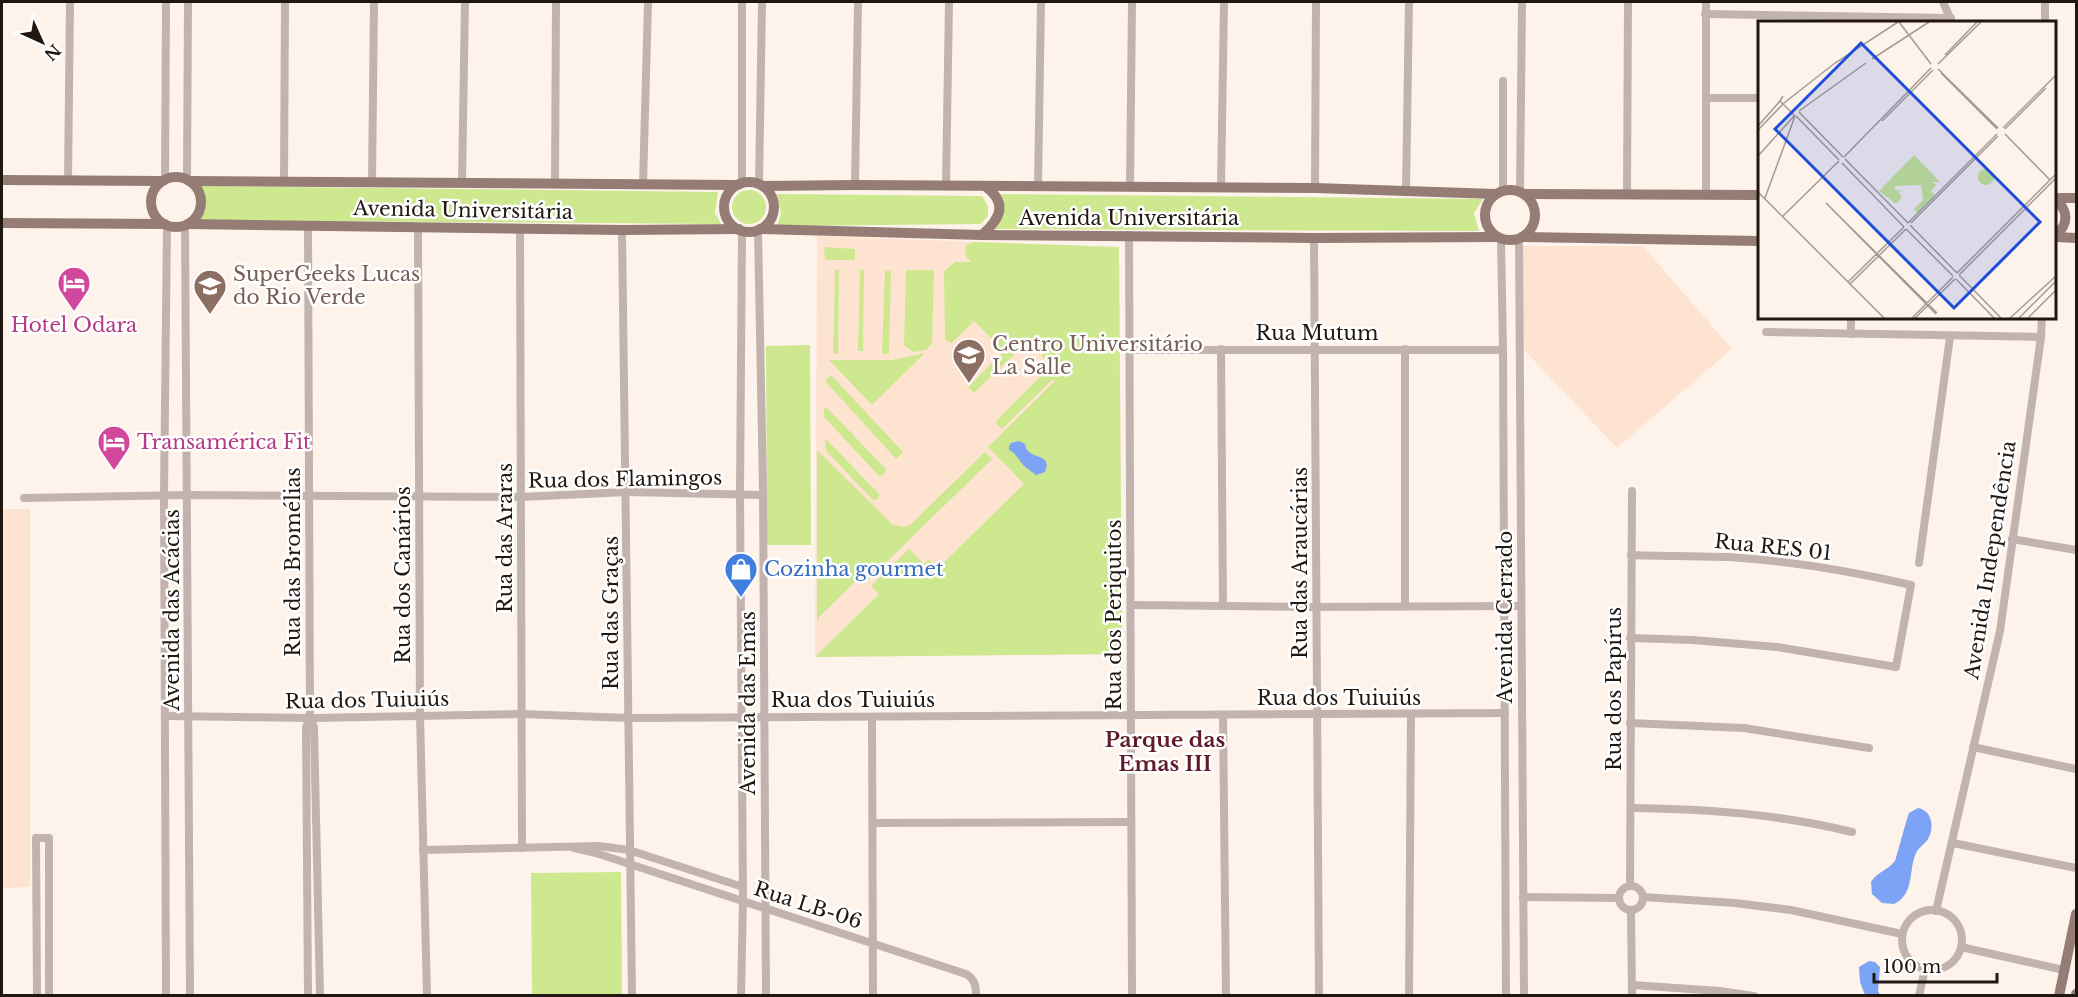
<svg xmlns="http://www.w3.org/2000/svg" width="2078" height="997" font-family="'Libre Baskerville',serif">
	<style>
		.built { fill: #fee4d0 }
		.green { fill: #cde88f }
		.water { fill: #7ca3f5 }
		.lines { fill: none; stroke-linecap: round; stroke-linejoin: round }
		.minor { stroke: #c2b3af; stroke-width: 8 }
		.major { stroke: #957c75; stroke-width: 10 }
		.labels { text-anchor: middle; dominant-baseline: central; stroke-width: 5; stroke-linejoin: round; paint-order: stroke }
		.street-label { font-size: 20px; fill: #201710; stroke: #fff }
		.education-label { font-size: 20px; fill: #785e54; stroke: #fff; text-anchor: start }
		.hotel-label { font-size: 20px; fill: #b23c85; stroke: #fff }
		.shop-label { font-size: 20px; fill: #366cbe; stroke: #fff; text-anchor: start }
		.neighbourhood-label { font-size: 21px; font-weight: bold; fill: #5f1a2b; stroke: #fff }
		.inset-road { fill: none; stroke: #a59b93; stroke-width: 1.5 }
		.view { fill: #1d4ed8; fill-opacity: 0.15; stroke: #1d4ed8; stroke-width: 3 }
		.inset-edge { fill: none; stroke: #201710; stroke-width: 3 }
	</style>
	<rect width="100%" height="100%" fill="#fef3eb"/>
	<g class="built">
		<polygon points="817,236 1119,247 1122,654 815,657"/>
		<polygon points="1522,246 1643,246 1732,349 1617,448 1522,348"/>
		<polygon points="2,509 30,509 30,887 2,888"/>
	</g>
	<g class="green">
		<path d="M200,186L718,192L715,213L721,224L201,220C204,208 207,197 200,186Z"/>
		<circle cx="749" cy="207" r="17"/>
		<polygon points="777,194 982,196 988,206 988,216 981,224 777,226 781,214"/>
		<path d="M999,194L1483,199L1474,213L1479,231L995,229C1005,216 1004,209 999,194Z"/>
		<polygon points="974,242 1119,247 1122,654 815,657 879,594 871,586 909,549 924,564 929,559 938,568 1024,484 988,447 1055,381 1052,380 1002,429 995,422 1051,366 1041,355 1043,353 1039,349 1036,351 1027,342 974,393 968,387 1004,351 974,321 952,343 948,342 945,339 944,271 955,262 971,262 965,255 966,245"/>
		<polygon points="824,247 855,249 855,260 825,260"/>
		<polygon points="835,270 839,270 838,354 833,353"/>
		<polygon points="860,270 864,270 863,351 858,351"/>
		<polygon points="906,270 934,270 932,343 926,350 913,352 904,345"/>
		<polygon points="885,271 891,271 889,354 882,354"/>
		<polygon points="810,345 811,545 767,545 766,346"/>
		<polygon points="925,353 872,405 829,360 893,360"/>
		<polygon points="831,375 903,452 896,459 825,381"/>
		<polygon points="826,407 886,469 884,475 879,476 824,417 824,409"/>
		<polygon points="825,438 879,494 878,499 873,500 826,451"/>
		<polygon points="817,450 893,525 903,527 910,525 985,452 992,459 865,583 859,578 819,617 817,622 817,569 826,566 817,567"/>
		<polygon points="621,872 622,995 532,995 531,873"/>
	</g>
	<g class="water">
		<path d="M1019,441L1025,444C1027,456 1037,454 1045,460L1047,465L1045,472L1036,475L1024,466L1014,453L1009,450V446L1011,443Z"/>
		<path d="M1918,808C1932,810 1935,828 1928,839C1925,844 1919,847 1916,853C1908,871 1915,894 1894,904L1882,903L1872,894L1871,882C1877,872 1888,870 1895,861L1907,819L1909,813Z"/>
		<polygon points="1869,961 1875,962 1880,967 1878,991 1880,995 1865,995 1860,982 1859,967"/>
	</g>
	<g class="lines">
		<g class="minor">
			<polyline points="1706,2 1706,194"/>
			<polyline points="1943,2 1952,22"/>
			<polyline points="2045,2 2045,22"/>
			<polyline points="1705,14 1951,18"/>
			<polyline points="1706,98 1760,98"/>
			<polyline points="187,179 188,2"/>
			<polyline points="68,180 70,2"/>
			<polyline points="165,180 166,2"/>
			<polyline points="284,181 285,2"/>
			<polyline points="372,182 374,2"/>
			<polyline points="462,183 465,2"/>
			<polyline points="555,184 556,2"/>
			<polyline points="742,184 742,2"/>
			<polyline points="759,184 762,2"/>
			<polyline points="643,185 648,2"/>
			<polyline points="855,185 858,2"/>
			<polyline points="946,185 949,2"/>
			<polyline points="1038,186 1041,2"/>
			<polyline points="1130,187 1132,2"/>
			<polyline points="1221,187 1224,2"/>
			<polyline points="1315,188 1316,2"/>
			<polyline points="1406,190 1409,2"/>
			<polyline points="1503,191 1503,81"/>
			<polyline points="1520,192 1522,2"/>
			<polyline points="1627,193 1628,2"/>
			<polyline points="185,225 190,996"/>
			<polyline points="308,225 310,718 314,727 320,996"/>
			<polyline points="418,227 420,715 427,996"/>
			<polyline points="520,229 522,848"/>
			<polyline points="622,230 632,996"/>
			<polyline points="758,230 763,489 766,996"/>
			<polyline points="1129,235 1132,996"/>
			<polyline points="1314,238 1319,996"/>
			<polyline points="1501,238 1503,350 1506,996"/>
			<polyline points="1519,238 1524,996"/>
			<polyline points="1766,332 2041,337"/>
			<polyline points="1851,334 1851,318"/>
			<polyline points="1221,349 1223,605"/>
			<polyline points="1130,350 1503,350"/>
			<polyline points="24,498 188,495 521,497 627,492 763,495"/>
			<polyline points="2012,539 2076,550"/>
			<polyline points="1919,563 1950,337"/>
			<polyline points="1131,605 1315,607 1521,606"/>
			<polyline points="1405,606 1405,349"/>
			<path d="M1630,638L1693,640L1777,647L1896,667L1911,585C1851,571 1790,561 1728,557C1696,556 1663,556 1631,555"/>
			<polyline points="1223,715 1226,996"/>
			<polyline points="165,716 314,718 522,714 628,718 1505,713"/>
			<polyline points="872,717 873,996"/>
			<polyline points="1630,723 1744,728 1869,748"/>
			<polyline points="1973,747 2076,769"/>
			<path d="M1632,808C1707,809 1779,814 1852,832"/>
			<polyline points="873,823 1131,822"/>
			<polyline points="1953,843 2076,868"/>
			<path d="M574,848L596,853L966,974C975,979 976,986 976,996"/>
			<polyline points="423,850 599,846 629,850 743,887"/>
			<polyline points="1630,886 1632,491"/>
			<circle cx="1631" cy="898" r="12"/>
			<polyline points="1523,897 1619,898"/>
			<polyline points="1643,897 1735,903 1791,910 1902,934"/>
			<polyline points="1631,910 1632,996"/>
			<circle cx="1932" cy="940" r="30"/>
			<polyline points="1936,911 2000,631 2041,337 2042,318"/>
			<polyline points="1961,947 2064,970"/>
			<polyline points="1632,985 1720,991 1754,996"/>
			<polyline points="37,996 36,838 49,838 49,996"/>
			<polyline points="166,996 164,496 167,225"/>
			<polyline points="308,996 306,727 310,718"/>
			<polyline points="741,996 743,900 740,494 742,231"/>
			<polyline points="1409,996 1411,714"/>
			<polyline points="1919,996 1925,969"/>
		</g>
		<g class="major">
			<circle cx="176" cy="202" r="25"/>
			<polyline points="2,180 163,181"/>
			<polyline points="189,181 738,185"/>
			<circle cx="749" cy="207" r="25"/>
			<polyline points="763,186 855,185 1315,188 1496,194"/>
			<circle cx="1510" cy="215" r="25"/>
			<polyline points="1524,194 1760,195"/>
			<polyline points="2056,198 2076,198"/>
			<path d="M2056,200C2068,210 2069,225 2056,234"/>
			<polyline points="2,223 165,224"/>
			<polyline points="188,224 622,230 739,229"/>
			<polyline points="760,229 982,235 1314,238 1498,237"/>
			<path d="M982,235C1001,218 1008,203 985,186"/>
			<polyline points="1522,237 1760,241"/>
			<polyline points="2056,237 2076,238"/>
			<polyline points="2059,996 2076,914"/>
			<polyline points="2076,996 2076,994"/>
		</g>
	</g>
	<defs>
		<symbol id="hotel-pin" viewBox="-11 -11 22 30"><path d="M0 17L-7.5 6A9.5 9.5 0 1 1 7.5 6Z" fill="#d1479c" stroke="#fff"/><path d="M-6-4.5h1.5V1H6V5H4.5V3h-9V5H-6ZM-4 0a1.8 1.8 0 1 1 3.6 0ZM.5 0V-2.5h3Q6-2.5 6 0Z" fill="#fff"/></symbol>
		<symbol id="school-pin" viewBox="-11 -11 22 30"><path d="M0 17L-7.5 6A9.5 9.5 0 1 1 7.5 6Z" fill="#8d6e63" stroke="#fff"/><path d="M0-5L7-2L0 1L-7-2ZM-4 1L0 2.5L4 1V4Q0 6-4 4Z" fill="#fff"/></symbol>
		<symbol id="university-pin" viewBox="-11 -11 22 30"><path d="M0 17L-7.5 6A9.5 9.5 0 1 1 7.5 6Z" fill="#8d6e63" stroke="#fff"/><path d="M0-5L7-2L0 1L-7-2ZM-4 1L0 2.5L4 1V4Q0 6-4 4Z" fill="#fff"/></symbol>
		<symbol id="shop-pin" viewBox="-11 -11 22 30"><path d="M0 17L-7.5 6A9.5 9.5 0 1 1 7.5 6Z" fill="#3f7fe0" stroke="#fff"/><path d="M-5-2.5h2.3a2.7 3.5 0 0 1 5.4 0H5L5.5 6h-11ZM-1.5-2.5h3a1.5 2.3 0 0 0-3 0Z" fill="#fff"/></symbol>
	</defs>
	<g fill-rule="evenodd">
		<use href="#hotel-pin" x="55" y="264" width="38" height="52"/>
		<use href="#school-pin" x="191" y="267" width="38" height="52"/>
		<use href="#university-pin" x="950" y="336" width="38" height="52"/>
		<use href="#hotel-pin" x="95" y="423" width="38" height="52"/>
		<use href="#shop-pin" x="722" y="550" width="38" height="52"/>
	</g>
	<g class="labels">
		<g class="street-label">
			<text transform="translate(463 210) rotate(1)">Avenida Universitária</text>
			<text x="1129" y="218">Avenida Universitária</text>
			<text x="1317" y="333">Rua Mutum</text>
			<text transform="translate(625 479) rotate(-1)">Rua dos Flamingos</text>
			<text transform="translate(505 538) rotate(-90)">Rua das Araras</text>
			<text transform="translate(1773 547) rotate(6)">Rua RES 01</text>
			<text transform="translate(1990 560) rotate(-81)">Avenida Independência</text>
			<text transform="translate(293 562) rotate(-90)">Rua das Bromélias</text>
			<text transform="translate(1300 563) rotate(-90)">Rua das Araucárias</text>
			<text transform="translate(403 575) rotate(-90)">Rua dos Canários</text>
			<text transform="translate(172 610) rotate(-90)">Avenida das Acácias</text>
			<text transform="translate(611 613) rotate(-90)">Rua das Graças</text>
			<text transform="translate(1114 615) rotate(-90)">Rua dos Periquitos</text>
			<text transform="translate(1505 617) rotate(-90)">Avenida Cerrado</text>
			<text transform="translate(1614 689) rotate(-90)">Rua dos Papírus</text>
			<text x="1339" y="698">Rua dos Tuiuiús</text>
			<text transform="translate(367 700) rotate(-1)">Rua dos Tuiuiús</text>
			<text x="853" y="700">Rua dos Tuiuiús</text>
			<text transform="translate(748 703) rotate(-90)">Avenida das Emas</text>
			<text transform="translate(808 905) rotate(18)">Rua LB-06</text>
		</g>
		<g class="education-label">
			<text x="233" y="274">SuperGeeks Lucas<tspan x="233" dy="23">do Rio Verde</tspan></text>
			<text x="992" y="344">Centro Universitário<tspan x="992" dy="23">La Salle</tspan></text>
		</g>
		<g class="hotel-label">
			<text x="74" y="325">Hotel Odara</text>
			<text x="137" y="442" text-anchor="start">Transamérica Fit</text>
		</g>
		<g class="shop-label">
			<text x="764" y="569">Cozinha gourmet</text>
		</g>
		<g class="neighbourhood-label">
			<text x="1165" y="740">Parque das<tspan x="1165" dy="24">Emas III</tspan></text>
		</g>
	</g>
	<g transform="translate(1758 21)">
		<rect width="298" height="298" fill="#fef3eb"/>
		<path d="M156,134L182,161H171L179,163L173,170L177,174L160,192L156,188L165,179L163,164L137,165V169L146,170L140,171L144,176L138,183L121,170ZM220 156a8 8 0 1 1 16 0a8 8 0 1 1-16 0Z" fill="#cde88f"/>
		<path class="inset-road" d="M141,1L173,43M187,34L219,1M114,38L171,1M180,43L223,1M180,48L240,107M183,52L239,108M25,75L22,80L36,94M26,82L77,42L140,1M41,90L108,42M41,91L85,136M38,95L81,139M124,100L175,49M0,105L22,80M245,107L299,53M247,108L288,67M0,109L26,82M247,113L292,159M0,135L37,94M86,136L173,47M87,138L150,202M84,142L146,206M0,171L127,298M7,177L37,95M25,195L81,140M150,202L239,113M153,202L240,115M152,204L199,252M148,208L195,255M199,252L299,152M201,254L299,156M201,254L244,298M198,258L237,298M90,261L146,206M92,263L148,208M178,293L68,182L179,292M153,298L195,256M156,298L197,258M251,298L299,254M260,298L299,259M269,298L299,268"/>
		<path class="view" d="M103,22L282,201L196,287L17,108Z"/>
		<rect width="298" height="298" class="inset-edge"/>
	</g>
	<rect width="2078" height="997" fill="none" stroke="#201710" stroke-width="6"/>
	<g transform="translate(42 42) rotate(135)" stroke="#ffffff" stroke-width="4.5" paint-order="stroke">
	<path d="M0-4.5L10 22L0 15L-10 22Z" fill="#201710"/>
	<text y="-9" font-size="16" font-weight="bold" text-anchor="middle" fill="#201710">N</text>
	</g>
	<path d="M1874 973v9h123v-9" fill="none" stroke="#201710" stroke-width="3"/>
	<text x="1883" y="973" font-size="18" fill="#201710" stroke="#ffffff" stroke-width="4.5" paint-order="stroke">100 m</text>
</svg>
